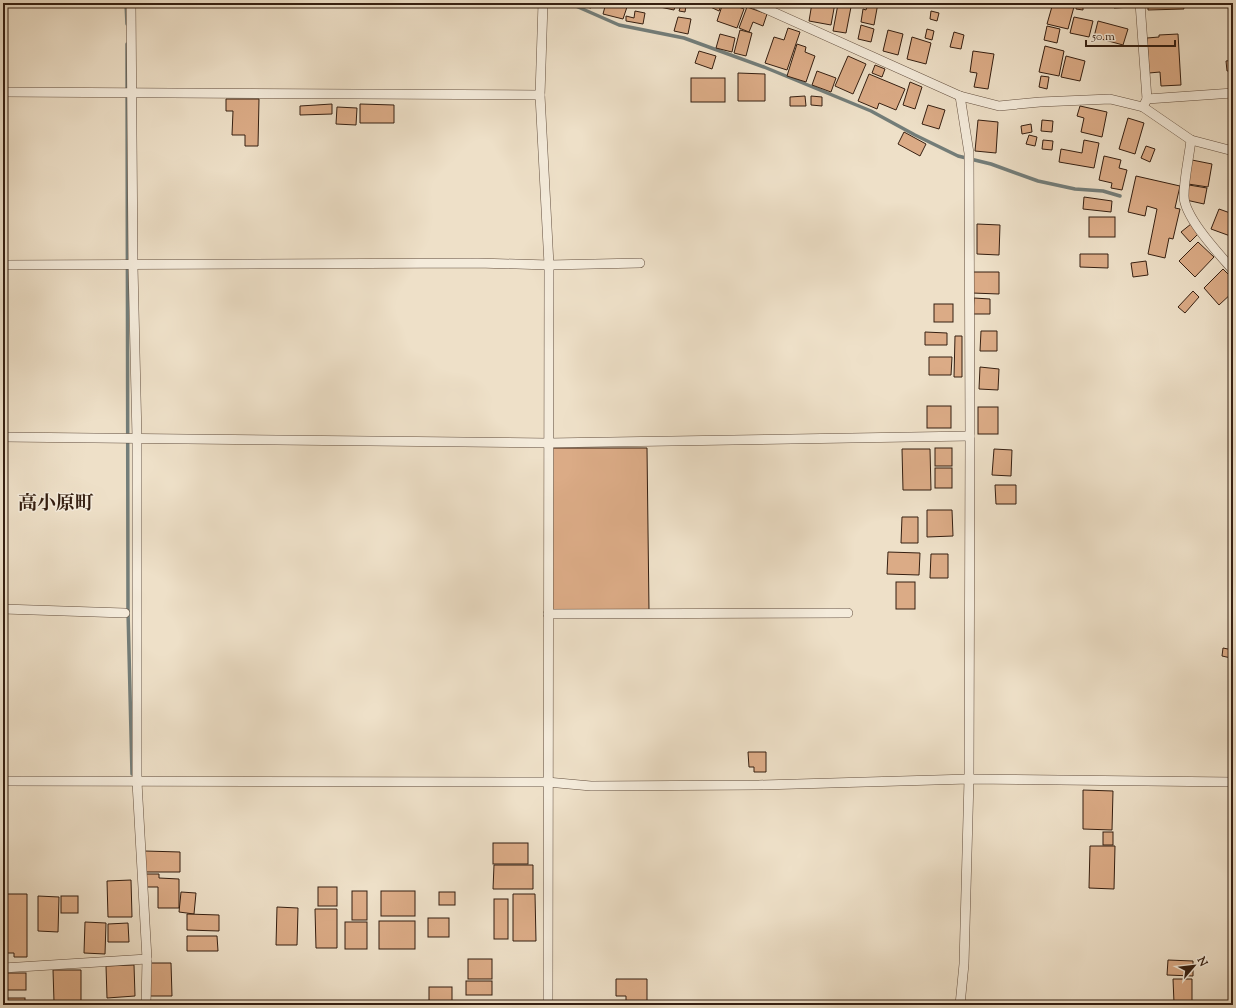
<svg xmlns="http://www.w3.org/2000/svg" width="1236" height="1008" font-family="'Sorts Mill Goudy','Noto Serif JP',serif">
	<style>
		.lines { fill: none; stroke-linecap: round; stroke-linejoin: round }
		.stream { stroke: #737d79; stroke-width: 3.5 }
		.building { fill: #dbab86; stroke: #351f11 }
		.street-casing { stroke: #634f3f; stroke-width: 10 }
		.street { stroke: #f4ebdb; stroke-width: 9 }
		.labels { text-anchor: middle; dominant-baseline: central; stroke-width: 3; stroke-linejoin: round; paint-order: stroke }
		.quarter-label { font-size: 19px; font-weight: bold; fill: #351f11; stroke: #f4ebdb }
	</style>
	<rect width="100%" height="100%" fill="#eee0c8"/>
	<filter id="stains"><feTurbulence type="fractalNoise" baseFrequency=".005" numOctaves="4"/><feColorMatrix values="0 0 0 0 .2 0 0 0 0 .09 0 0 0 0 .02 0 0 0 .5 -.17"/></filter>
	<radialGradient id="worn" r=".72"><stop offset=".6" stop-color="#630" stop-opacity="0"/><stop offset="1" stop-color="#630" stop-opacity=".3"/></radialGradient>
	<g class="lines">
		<g class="stream">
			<polyline points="126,3 127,24"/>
			<polyline points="569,3 619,25 684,38 764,67 871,111 915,135 958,156 991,164 1038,181 1075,189 1103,191 1120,196"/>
			<polyline points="127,44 128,611 132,774"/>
		</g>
	</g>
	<g class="building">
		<polygon points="583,3 592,3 591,8 582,6"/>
		<polygon points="606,3 620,3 620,5 627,7 623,19 603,14"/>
		<polygon points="661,3 676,3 674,10 660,7"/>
		<polygon points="702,3 722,3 719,11"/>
		<polygon points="723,3 728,3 744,9 737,28 717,21"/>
		<polygon points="812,3 835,3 831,25 809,21"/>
		<polygon points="868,3 878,3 874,25 861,22 863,9 866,10"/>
		<polygon points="1053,3 1075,3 1068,29 1047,24"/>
		<polygon points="1077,3 1083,3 1083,10 1076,9"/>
		<polygon points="1113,3 1132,3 1133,7 1114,8"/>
		<polygon points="1148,3 1188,3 1188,6 1183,6 1184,9 1148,10"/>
		<polygon points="838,4 851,7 846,33 833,31"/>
		<polygon points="681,5 686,6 685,12 679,11"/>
		<polygon points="747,7 767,14 763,26 753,22 749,32 739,28"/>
		<polygon points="635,11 645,13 643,24 626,21 626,16 634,18"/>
		<polygon points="931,11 939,13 937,21 930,19"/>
		<polygon points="678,17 691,19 688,34 674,31"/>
		<polygon points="1074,17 1093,21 1089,37 1070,33"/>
		<polygon points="1098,21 1128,29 1123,45 1094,37"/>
		<polygon points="861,25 874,29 871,42 858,39"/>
		<polygon points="1047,26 1060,29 1057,43 1044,40"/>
		<polygon points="788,28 800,32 787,70 765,63 774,37 784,40"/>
		<polygon points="927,29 934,31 932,40 925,38"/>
		<polygon points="740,30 752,33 746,56 734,53"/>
		<polygon points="888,30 903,34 898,55 883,51"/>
		<polygon points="954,32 964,35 961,49 950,47"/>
		<polygon points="720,34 735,38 732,52 716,48"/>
		<polygon points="1178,34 1181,85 1161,86 1160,72 1149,73 1147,38 1159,37 1159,35"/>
		<polygon points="912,37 931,43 926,64 907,59"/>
		<polygon points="797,44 806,47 805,52 815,56 806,82 787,76"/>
		<polygon points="1045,46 1064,51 1059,76 1039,72"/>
		<polygon points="699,51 716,56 712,69 695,63"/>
		<polygon points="973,51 994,54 988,89 974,87 977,73 970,72"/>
		<polygon points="848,56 866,64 853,94 835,86"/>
		<polygon points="1066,56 1085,61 1080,81 1061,77"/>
		<polygon points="1233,60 1233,71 1227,71 1226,61"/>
		<polygon points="875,65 885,69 882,77 872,73"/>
		<polygon points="817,71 836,78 831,92 812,85"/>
		<polygon points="738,73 765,74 765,101 738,101"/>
		<polygon points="869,74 905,89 896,110 879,103 877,109 858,101"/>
		<polygon points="1041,76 1049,77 1047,89 1039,87"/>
		<rect x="691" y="78" width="34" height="24"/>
		<polygon points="910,82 922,87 915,109 903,105"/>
		<polygon points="805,96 806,106 790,106 790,97"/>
		<polygon points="811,96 822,97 822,106 811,105"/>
		<polygon points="226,99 259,99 258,146 245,146 245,135 232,135 233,111 226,111"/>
		<polygon points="332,104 332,114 300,115 300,106"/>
		<polygon points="360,104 394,105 394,123 360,123"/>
		<polygon points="928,105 945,110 939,129 922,124"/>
		<polygon points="1080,106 1107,112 1102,137 1081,132 1084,118 1077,116"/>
		<polygon points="337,107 357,108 356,125 336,124"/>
		<polygon points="1128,118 1144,123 1135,154 1119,149"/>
		<polygon points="978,120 998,122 996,153 975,151"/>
		<polygon points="1042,120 1053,121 1052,132 1041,131"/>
		<polygon points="1031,124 1032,132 1022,134 1021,126"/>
		<polygon points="904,132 926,144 920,156 898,144"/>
		<polygon points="1029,135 1037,137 1035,146 1026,144"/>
		<polygon points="1043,140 1053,141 1052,150 1042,149"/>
		<polygon points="1084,140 1099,143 1094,168 1059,162 1061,149 1082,153"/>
		<polygon points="1146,146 1155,149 1150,162 1141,158"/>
		<polygon points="1104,156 1121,160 1119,168 1127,170 1122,190 1111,188 1112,183 1099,180"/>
		<polygon points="1192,160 1212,164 1208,187 1188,184"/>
		<polygon points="1136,176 1180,186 1175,208 1180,209 1173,239 1169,238 1165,258 1148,254 1157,209 1147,206 1145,216 1128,212"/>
		<polygon points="1189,185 1207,188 1204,204 1186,200"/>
		<polygon points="1084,197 1112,201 1111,212 1083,209"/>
		<polygon points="1219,209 1233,214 1233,237 1211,229"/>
		<rect x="1089" y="217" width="26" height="20"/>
		<polygon points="977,224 1000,225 999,255 977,254"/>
		<polygon points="1191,224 1199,233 1190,242 1181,232"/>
		<polygon points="1198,242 1214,257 1195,277 1179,261"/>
		<polygon points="1080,254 1108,254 1108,268 1080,267"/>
		<polygon points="1146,261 1148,275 1133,277 1131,263"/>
		<polygon points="1223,269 1233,279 1233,292 1219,305 1204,288"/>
		<polygon points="973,272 999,272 999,294 972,293"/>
		<polygon points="1193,291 1199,297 1185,313 1178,307"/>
		<polygon points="974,298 990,299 990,314 973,314"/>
		<rect x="934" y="304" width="19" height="18"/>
		<polygon points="981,331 997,331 997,351 980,351"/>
		<polygon points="925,332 947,333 947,345 925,345"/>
		<polygon points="955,336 962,336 962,377 954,377"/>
		<polygon points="929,357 952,357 951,375 929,375"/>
		<polygon points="980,367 999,369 998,390 979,389"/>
		<rect x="927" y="406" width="24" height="22"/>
		<rect x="978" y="407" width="20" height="27"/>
		<polygon points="551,448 647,448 649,611 552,612"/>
		<rect x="935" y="448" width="17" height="18"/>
		<polygon points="902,449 930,449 931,490 903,490"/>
		<polygon points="994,449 1012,450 1011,476 992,475"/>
		<rect x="935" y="468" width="17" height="20"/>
		<polygon points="995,485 1016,485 1016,504 996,504"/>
		<polygon points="927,510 952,510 953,536 927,537"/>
		<polygon points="902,517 918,517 918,543 901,543"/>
		<polygon points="888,552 920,553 919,575 887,574"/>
		<polygon points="931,554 948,554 948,578 930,578"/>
		<rect x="896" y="582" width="19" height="27"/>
		<polygon points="1223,648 1233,650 1231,658 1222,656"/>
		<polygon points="748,752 766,752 766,772 754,772 754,767 749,767"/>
		<polygon points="1083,790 1113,791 1112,830 1083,829"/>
		<rect x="1103" y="832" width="10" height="13"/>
		<rect x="493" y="843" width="35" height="21"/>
		<polygon points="1090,846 1115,846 1114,889 1089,888"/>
		<polygon points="145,851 180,852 180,872 145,872"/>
		<polygon points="494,865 533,865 533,889 493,889"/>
		<polygon points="145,874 159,874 159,878 179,879 179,908 158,908 158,887 145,887"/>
		<polygon points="131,880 132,917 108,917 107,881"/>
		<rect x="318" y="887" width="19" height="19"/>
		<rect x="352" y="891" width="15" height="29"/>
		<rect x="381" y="891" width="34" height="25"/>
		<polygon points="181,892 196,893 194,914 179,912"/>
		<rect x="439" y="892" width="16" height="13"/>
		<polygon points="4,894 27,894 27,957 14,957 14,953 3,953"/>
		<polygon points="513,894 535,894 536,941 513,941"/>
		<polygon points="38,896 59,897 58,932 38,931"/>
		<rect x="61" y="896" width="17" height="17"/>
		<rect x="494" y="899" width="14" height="40"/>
		<polygon points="277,907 298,908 297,945 276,945"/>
		<polygon points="315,909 337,909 337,948 316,948"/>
		<polygon points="187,914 219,915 219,931 187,930"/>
		<rect x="428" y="918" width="21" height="19"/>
		<rect x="379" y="921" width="36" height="28"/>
		<polygon points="85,922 106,923 105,954 84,953"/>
		<rect x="345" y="922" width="22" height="27"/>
		<polygon points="128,923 129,942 108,942 108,924"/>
		<polygon points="187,936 217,936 218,951 187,951"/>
		<rect x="468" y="959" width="24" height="20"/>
		<polygon points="1168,960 1193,961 1193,976 1167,975"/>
		<polygon points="149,963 171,963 172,996 150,996"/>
		<polygon points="134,965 135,996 107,998 106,966"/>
		<polygon points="53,970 81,970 81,1002 54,1002"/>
		<rect x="3" y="973" width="23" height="17"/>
		<polygon points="616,979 647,979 647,1005 626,1005 626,996 616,996"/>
		<polygon points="1173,979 1192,979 1192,1003 1174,1003"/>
		<rect x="466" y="981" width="26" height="14"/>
		<rect x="429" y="987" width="23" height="18"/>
		<rect x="3" y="998" width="22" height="7"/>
		<polygon points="462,1003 486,1004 486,1005 462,1005"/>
	</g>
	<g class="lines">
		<defs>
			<g id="street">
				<polyline points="131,3 133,266 137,438 137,782 147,959 146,1005"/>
				<polyline points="543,3 540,95 549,265 548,1005"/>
				<polyline points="753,3 960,96 999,106 1040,102 1110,99 1143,107 1191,140 1233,151"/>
				<polyline points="1140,3 1147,99 1143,107"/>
				<polyline points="3,92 540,95"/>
				<polyline points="960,96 969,153 970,436 969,779 964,964 960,1005"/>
				<polyline points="1147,99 1233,93"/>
				<path d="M1191,140C1189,158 1184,178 1184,196C1184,217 1219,254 1233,270"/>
				<polyline points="3,265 478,263 549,265 640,263"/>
				<polyline points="3,437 548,443 970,436"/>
				<polyline points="3,609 125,613"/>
				<polyline points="548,614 848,613"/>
				<polyline points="3,781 547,782 591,786 759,785 969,779 1233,782"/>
				<polyline points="3,968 147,959"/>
			</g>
		</defs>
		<use href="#street" class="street-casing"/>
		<use href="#street" class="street"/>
	</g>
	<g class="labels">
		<g class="quarter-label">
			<text x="56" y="504">高小原町</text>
		</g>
	</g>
	<rect width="1236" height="1008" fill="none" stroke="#eee0c8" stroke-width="16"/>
	<rect x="4" y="4" width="1228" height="1000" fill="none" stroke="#351f11" stroke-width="2"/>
	<rect x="8" y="8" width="1220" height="992" fill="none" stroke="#351f11"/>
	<g transform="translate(1194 966) rotate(62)" stroke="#f4ebdb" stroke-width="3" paint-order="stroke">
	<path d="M0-3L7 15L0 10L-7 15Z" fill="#351f11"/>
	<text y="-6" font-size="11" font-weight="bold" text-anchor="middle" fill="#351f11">N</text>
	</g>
	<path d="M1086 40v6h89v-6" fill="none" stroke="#351f11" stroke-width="2"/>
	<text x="1092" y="40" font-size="12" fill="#351f11" stroke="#f4ebdb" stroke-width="3" paint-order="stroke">50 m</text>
	<rect width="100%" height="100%" filter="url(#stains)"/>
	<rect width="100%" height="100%" fill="url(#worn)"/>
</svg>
